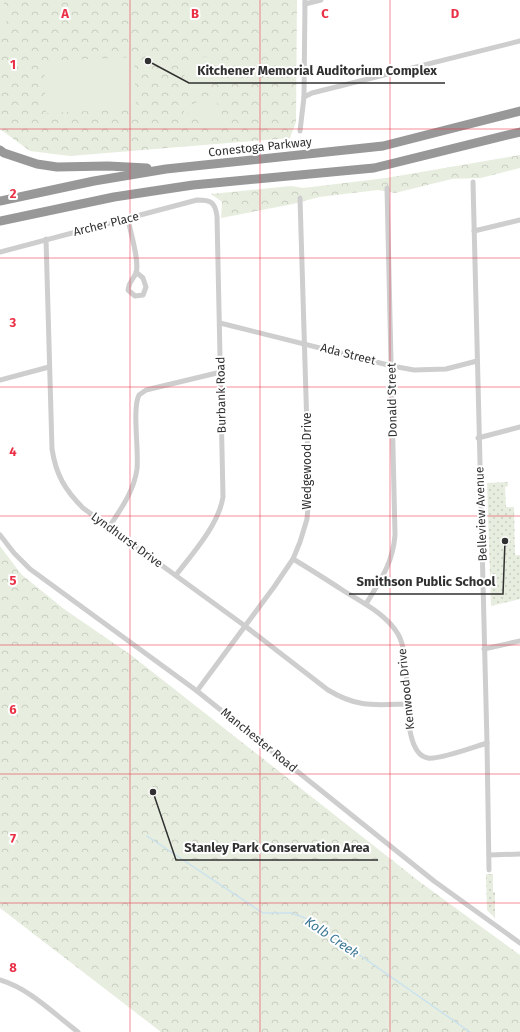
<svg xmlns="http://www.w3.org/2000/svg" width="520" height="1032" font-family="'Fira Sans',sans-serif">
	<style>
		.grass { fill: url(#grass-dots) }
		.park { fill: url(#park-crowns) }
		.garden { fill: #e7eedf }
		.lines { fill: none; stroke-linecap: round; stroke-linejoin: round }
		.stream { stroke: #cbe2ee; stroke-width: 1.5 }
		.minor { stroke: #cecece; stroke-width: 5 }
		.motorway { stroke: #989898; stroke-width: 9 }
		.grid { fill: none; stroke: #ea3046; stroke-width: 1; stroke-opacity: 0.55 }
		.labels { text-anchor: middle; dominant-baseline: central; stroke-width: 4; stroke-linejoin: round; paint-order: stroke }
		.street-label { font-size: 12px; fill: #313131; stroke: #fff }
		.water-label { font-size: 13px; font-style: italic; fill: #3b7796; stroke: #fff }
		.grid-label { font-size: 13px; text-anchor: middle; font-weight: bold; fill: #ea3046; stroke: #fff; stroke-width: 4; stroke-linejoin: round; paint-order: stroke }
		.leader { fill: none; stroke: #313131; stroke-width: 1.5 }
		.callout-dot { fill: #313131; stroke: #fff; stroke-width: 1.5 }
		.callout-label { font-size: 13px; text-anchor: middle; font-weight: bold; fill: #313131; stroke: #fff; stroke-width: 4; stroke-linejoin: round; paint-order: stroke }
	</style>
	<defs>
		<pattern id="grass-dots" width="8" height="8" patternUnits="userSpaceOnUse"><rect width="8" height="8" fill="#e7eedf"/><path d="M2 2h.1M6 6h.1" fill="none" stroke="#c7cdc0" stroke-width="1.8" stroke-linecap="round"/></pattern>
		<pattern id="park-crowns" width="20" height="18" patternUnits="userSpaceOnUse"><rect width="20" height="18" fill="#e7eedf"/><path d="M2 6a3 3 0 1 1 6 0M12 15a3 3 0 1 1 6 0" fill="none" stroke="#c7cdc0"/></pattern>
	</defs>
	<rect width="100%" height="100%" fill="#fff"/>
	<g class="grass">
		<polygon points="508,482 508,486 505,487 506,507 514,507 515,555 520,555 520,599 491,606 487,483"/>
		<polygon points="486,874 493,874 493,892 495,892 495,918 487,910"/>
	</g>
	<g class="park">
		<polygon points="0,0 297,0 296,122 290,138 70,156 30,151 0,129"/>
		<polygon points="520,155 520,168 481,178 452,179 395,193 378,190 319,197 293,204 221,218 222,202 211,194 291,186 303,188 386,178"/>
		<polygon points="0,546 21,574 64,609 131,655 420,882 520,955 520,1032 161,1032 0,908"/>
	</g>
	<g class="garden">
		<polygon points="0,0 2,1 8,9 5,30 0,41"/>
		<polygon points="134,57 136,109 46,113 44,61"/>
		<polygon points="204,57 214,58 210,66 210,92 185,92 184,65 192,63"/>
		<polygon points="217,93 219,137 190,114 184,113 184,108"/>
	</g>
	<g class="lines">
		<polyline class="stream" points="147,836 263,913 291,913 308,919 470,1032"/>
		<g class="minor">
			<polyline points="305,4 321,0"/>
			<polyline points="304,97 312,93 520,41"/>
			<polyline points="300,131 304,97 305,0"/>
			<polyline points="473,182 487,743 489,870"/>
			<path d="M128,219C130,231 140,262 136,273C133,280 129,281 128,290L135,296L143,295L146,287L143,278L136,272"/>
			<polyline points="474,231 520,220"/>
			<path d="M46,239L52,449C56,475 65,490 83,508L245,626L328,690C358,708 374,705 407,704"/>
			<path d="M0,252L197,200C211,200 215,202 217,216L223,497C219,524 193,553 176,575"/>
			<polyline points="220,323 392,366 414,370 446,369 477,361"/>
			<polyline points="0,380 49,367"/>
			<polyline points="478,438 520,427"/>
			<path d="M109,527C121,509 134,491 137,469C139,450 132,409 139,395L146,390L221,372"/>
			<polyline points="0,535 14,553 30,569 197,691 434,881 520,943"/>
			<path d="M293,559C310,569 327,580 344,591C363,603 386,614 398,634C404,645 405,658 406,670C408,689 403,755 428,758C439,760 474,747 487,743"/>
			<path d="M366,604C380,581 393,563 395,535L387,188"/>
			<polyline points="484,649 520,641"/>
			<polyline points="197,691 274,587 293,559 300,542 307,519 309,495 300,198"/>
			<polyline points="489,855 520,854"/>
			<path d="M0,980C30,989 53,1013 78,1032"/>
		</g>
		<g class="motorway">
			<polyline points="0,150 4,153 37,164 57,167 108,166 147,168"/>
			<polyline points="0,201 94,181 166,169 383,146 520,111"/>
			<polyline points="0,221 114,197 193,185 374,168 520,132"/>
		</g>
	</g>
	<path class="grid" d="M130,0V1032M260,0V1032M390,0V1032M0,129H520M0,258H520M0,387H520M0,516H520M0,645H520M0,774H520M0,903H520"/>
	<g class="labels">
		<g class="street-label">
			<text transform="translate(260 147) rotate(-6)">Conestoga Parkway</text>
			<text transform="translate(106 224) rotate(-14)">Archer Place</text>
			<text transform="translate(348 354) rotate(14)">Ada Street</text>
			<text transform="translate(221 395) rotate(-91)">Burbank Road</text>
			<text transform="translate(392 400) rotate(-91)">Donald Street</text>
			<text transform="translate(307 461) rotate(-90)">Wedgewood Drive</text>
			<text transform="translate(481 514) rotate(-92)">Belleview Avenue</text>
			<text transform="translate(127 540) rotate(36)">Lyndhurst Drive</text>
			<text transform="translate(406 689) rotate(-96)">Kenwood Drive</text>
			<text transform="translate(259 740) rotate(39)">Manchester Road</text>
		</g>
		<g class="water-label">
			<text transform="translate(332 937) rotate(34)">Kolb Creek</text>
		</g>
	</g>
	<g class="grid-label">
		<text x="65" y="18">A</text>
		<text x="195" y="18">B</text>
		<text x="325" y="18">C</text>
		<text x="455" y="18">D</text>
		<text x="13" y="69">1</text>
		<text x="13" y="198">2</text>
		<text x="13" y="327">3</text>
		<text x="13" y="456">4</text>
		<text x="13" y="585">5</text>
		<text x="13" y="714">6</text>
		<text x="13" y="843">7</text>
		<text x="13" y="972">8</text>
	</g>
	<path class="leader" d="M148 61L189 83H445M505 541L503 594H349M153 792L176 860H378"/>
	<g class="callout-dot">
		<circle cx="148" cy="61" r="4"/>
		<circle cx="505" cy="541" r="4"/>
		<circle cx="153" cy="792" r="4"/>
	</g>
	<g class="callout-label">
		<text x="317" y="75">Kitchener Memorial Auditorium Complex</text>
		<text x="426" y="586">Smithson Public School</text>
		<text x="277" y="852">Stanley Park Conservation Area</text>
	</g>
</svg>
